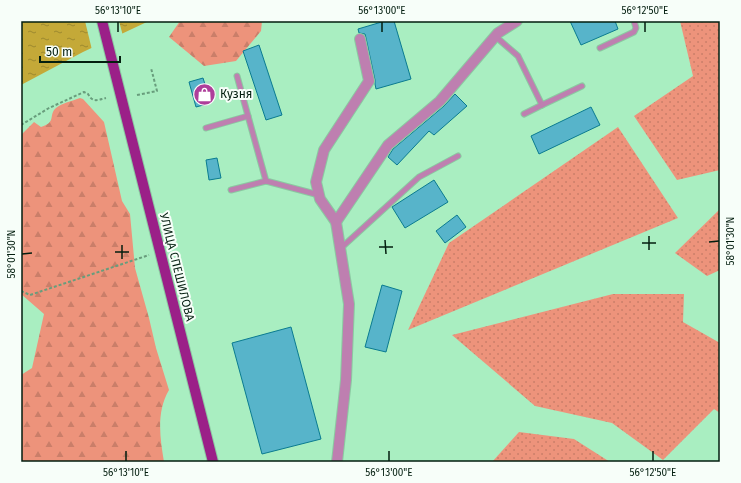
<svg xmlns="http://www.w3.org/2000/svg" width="741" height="483" font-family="'Fira Sans',sans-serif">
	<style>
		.grass { fill: url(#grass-dots) }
		.forest { fill: url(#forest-firs) }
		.water { fill: url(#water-ripples) }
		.pier { fill: #a9eec1 }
		.building { fill: #57b4ca; stroke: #0a7b90 }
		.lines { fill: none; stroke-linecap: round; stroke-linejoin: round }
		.service-casing { stroke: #8bc9a1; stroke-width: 7 }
		.minor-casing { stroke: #8bc9a1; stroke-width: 12 }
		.primary-casing { stroke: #8bc9a1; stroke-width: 12 }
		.path { stroke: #689d7c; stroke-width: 2; stroke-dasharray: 3 2; stroke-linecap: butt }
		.service { stroke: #be7fb0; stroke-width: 5 }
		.minor { stroke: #be7fb0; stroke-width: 10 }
		.primary { stroke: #9b2088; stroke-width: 10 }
		.ticks { fill: none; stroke: #031e0f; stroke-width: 1.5 }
		.labels { text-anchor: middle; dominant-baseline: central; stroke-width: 4; stroke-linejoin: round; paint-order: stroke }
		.poi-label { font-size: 12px; fill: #031e0f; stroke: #f7fef9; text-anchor: start }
		.street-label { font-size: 12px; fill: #031e0f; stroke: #f7fef9 }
		.neatline { fill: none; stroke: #031e0f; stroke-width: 1.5 }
		.ticks-label { font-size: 10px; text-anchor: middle; fill: #031e0f }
	</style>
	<defs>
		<pattern id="grass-dots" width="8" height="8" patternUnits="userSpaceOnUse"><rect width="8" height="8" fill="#ed937b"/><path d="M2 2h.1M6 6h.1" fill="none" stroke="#ca7e69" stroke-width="1.8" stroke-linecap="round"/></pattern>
		<pattern id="forest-firs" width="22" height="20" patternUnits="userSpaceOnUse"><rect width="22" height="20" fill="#ed937b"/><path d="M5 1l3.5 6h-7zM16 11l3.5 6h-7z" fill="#ca7e69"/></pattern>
		<pattern id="water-ripples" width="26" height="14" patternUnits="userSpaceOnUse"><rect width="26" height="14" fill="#c4a938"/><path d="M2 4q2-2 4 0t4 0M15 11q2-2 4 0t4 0" fill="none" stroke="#9d892e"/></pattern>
	</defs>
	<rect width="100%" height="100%" fill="#a9eec1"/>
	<g class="grass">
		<polygon points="680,21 720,21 720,170 677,180 634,116 693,76"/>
		<polygon points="618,127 678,218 408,330 449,243"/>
		<polygon points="720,209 720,270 707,276 675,253"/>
		<polygon points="613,294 684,294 683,322 720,343 720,413 714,409 663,460 612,423 535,406 452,335"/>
		<polygon points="519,432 574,439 610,462 492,462"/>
	</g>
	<g class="forest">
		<polygon points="180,21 262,21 261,31 236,61 204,66 169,37"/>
		<path d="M80,98L83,99L104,122L122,201L130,214L135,268L149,318L156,348L169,390C156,412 160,438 164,462H21V375L32,368L44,314L21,294V135L34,122L41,127C57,122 48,115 56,108C62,103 72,101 80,98Z"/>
	</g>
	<polygon class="water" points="21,21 149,21 83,52 21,85"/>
	<polygon class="pier" points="85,21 119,21 123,36 92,50"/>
	<g class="building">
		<polygon points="385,21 394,21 411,79 376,89 375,84 375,80 366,38 365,34 359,33 358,29"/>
		<polygon points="570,21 615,21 618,29 581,45"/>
		<polygon points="259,45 282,115 266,120 243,51"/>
		<polygon points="203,78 211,103 196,107 189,82"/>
		<polygon points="455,94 467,106 434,135 429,131 397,165 388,157 393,149 444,106"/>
		<polygon points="591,107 600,125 539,154 531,136"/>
		<polygon points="217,158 221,178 209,180 206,160"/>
		<polygon points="434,180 448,202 405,228 392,207"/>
		<polygon points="457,215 466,227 445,243 436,231"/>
		<polygon points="382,285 402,291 386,352 365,347"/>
		<polygon points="291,327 321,439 262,454 232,343"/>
	</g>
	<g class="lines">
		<defs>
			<g id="service">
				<polyline points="495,36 518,56 542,105 582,86"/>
				<polyline points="600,48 634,32 636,28 634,21"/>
				<polyline points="237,76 266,181 319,195"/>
				<polyline points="524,114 542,105"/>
				<polyline points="206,128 248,116"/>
				<polyline points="231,190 266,181"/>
				<polyline points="341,248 419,177 458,156"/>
			</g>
			<g id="minor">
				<polyline points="336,222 388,145 440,101 498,33 517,21"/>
				<polyline points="337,462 346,380 349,304 336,222 320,199 316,182 324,150 369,81 360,39"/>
			</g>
			<polyline id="primary" points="102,21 213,462"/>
		</defs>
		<use href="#service" class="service-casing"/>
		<use href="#minor" class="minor-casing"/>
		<use href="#primary" class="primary-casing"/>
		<g class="path">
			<polyline points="137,95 157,91 151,68"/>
			<path d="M21,125L49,108L84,92L88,94C93,103 97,100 106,98"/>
			<polyline points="21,291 30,295 149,255"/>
		</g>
		<use href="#service" class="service"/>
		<use href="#minor" class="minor"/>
		<use href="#primary" class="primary"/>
	</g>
	<path class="ticks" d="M118,22V32M382,22V32M645,22V32M649,236V250M385,240L386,254M709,242L719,241M642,243H656M122,245V259M379,247H393M115,252H129M22,254L32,253M126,451V461M389,451V461M653,451V461"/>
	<defs>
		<symbol id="shop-disc" viewBox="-11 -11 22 22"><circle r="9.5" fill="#ae3e9a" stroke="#f7fef9"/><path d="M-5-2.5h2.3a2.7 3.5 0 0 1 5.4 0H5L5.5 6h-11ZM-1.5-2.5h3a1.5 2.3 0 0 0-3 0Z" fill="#fff"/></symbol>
	</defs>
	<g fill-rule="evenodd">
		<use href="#shop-disc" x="192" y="82" width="25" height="25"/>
	</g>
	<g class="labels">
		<g class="poi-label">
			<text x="220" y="94">Кузня</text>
		</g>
		<g class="street-label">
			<text transform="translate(177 267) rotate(76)">УЛИЦА СПЕШИЛОВА</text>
		</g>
	</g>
	<rect width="741" height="483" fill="none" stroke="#f7fef9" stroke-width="44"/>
	<path d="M40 56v6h80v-6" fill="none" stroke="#031e0f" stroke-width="2"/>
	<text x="46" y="56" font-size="12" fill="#031e0f" stroke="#f7fef9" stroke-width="3" paint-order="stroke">50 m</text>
	<rect x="22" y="22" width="697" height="439" class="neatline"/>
	<g class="ticks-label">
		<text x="118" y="14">56°13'10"E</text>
		<text x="382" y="14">56°13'00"E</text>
		<text x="645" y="14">56°12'50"E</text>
		<text transform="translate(730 241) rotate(-90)" y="4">58°01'30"N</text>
		<text transform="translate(11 254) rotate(-90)" y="4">58°01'30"N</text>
		<text x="126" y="476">56°13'10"E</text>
		<text x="389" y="476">56°13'00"E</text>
		<text x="653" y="476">56°12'50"E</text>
	</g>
</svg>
